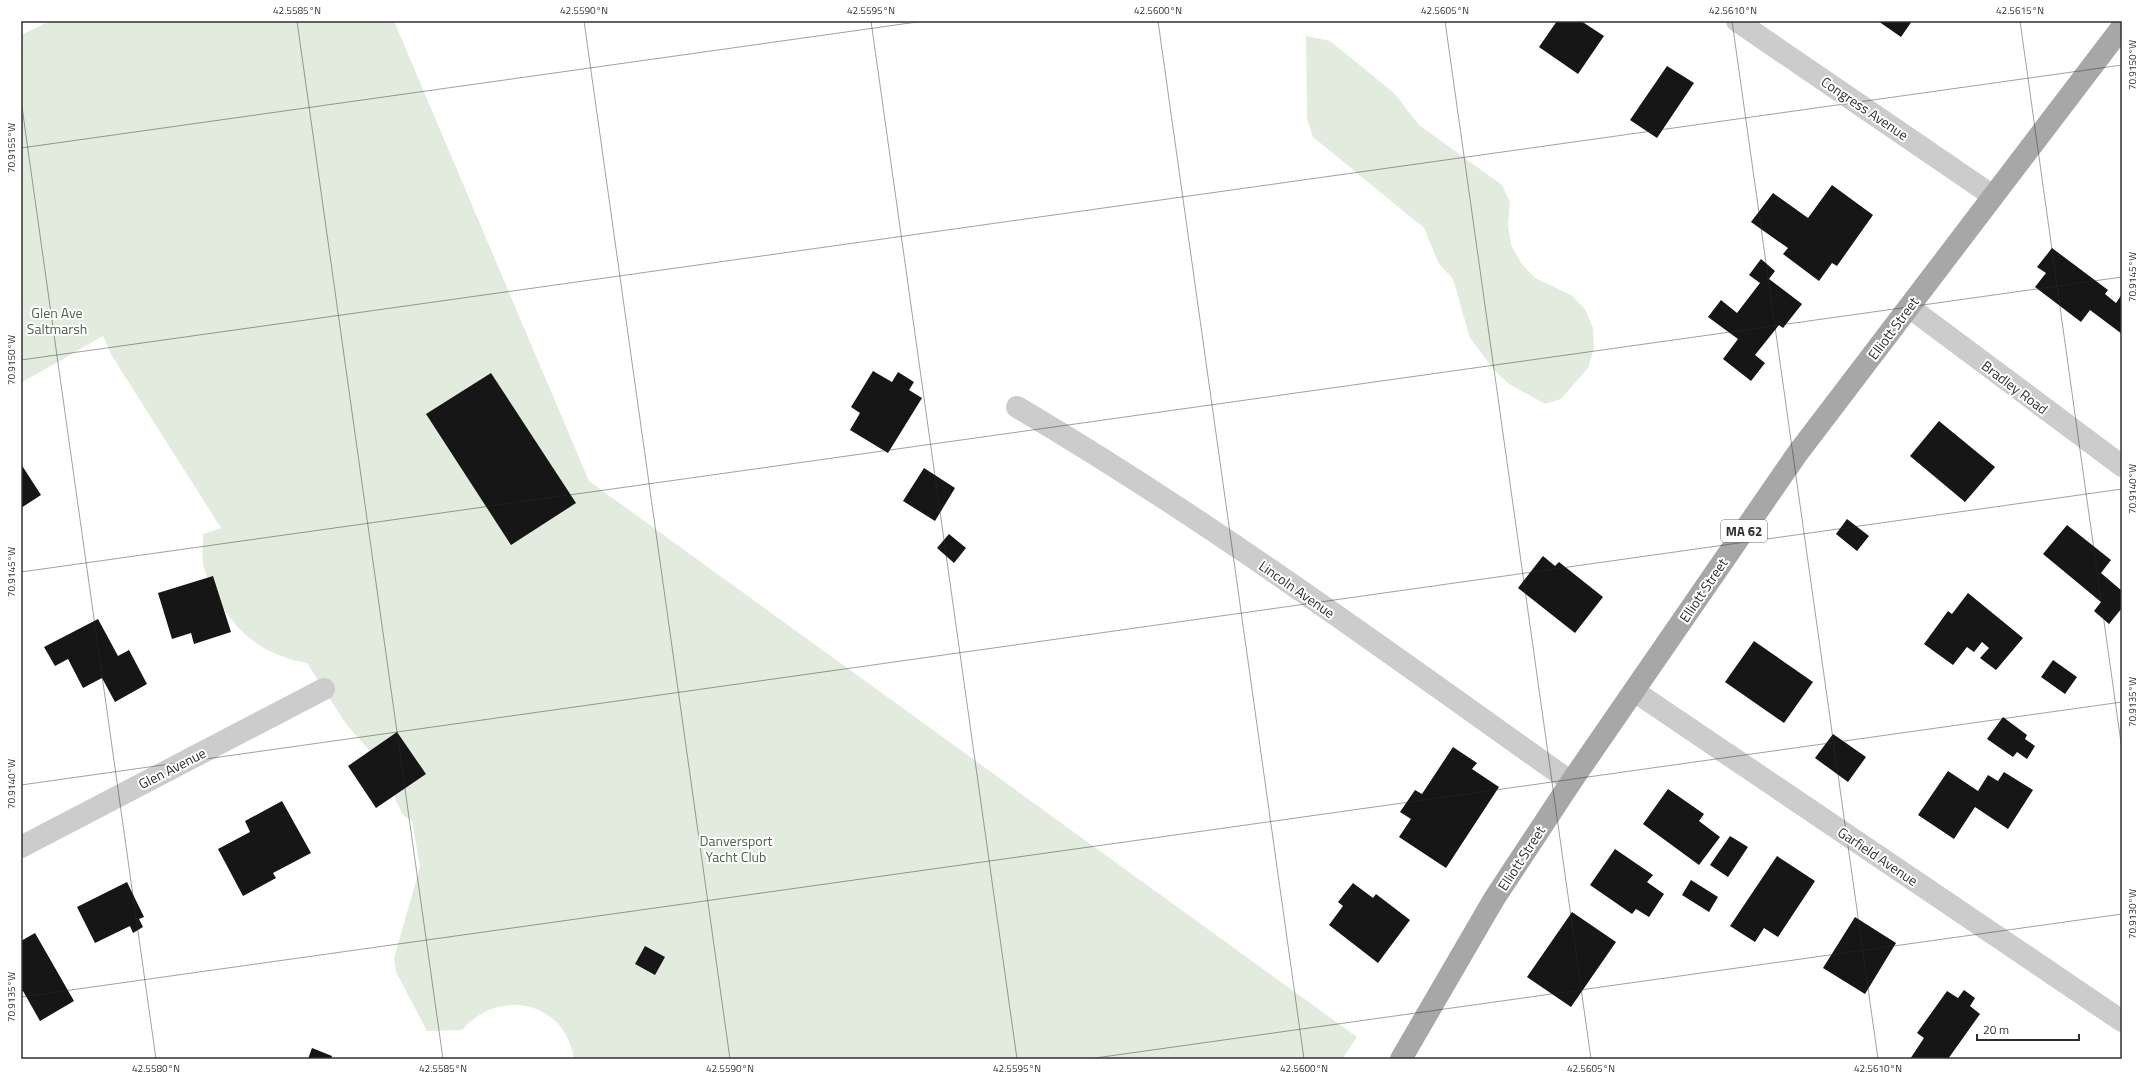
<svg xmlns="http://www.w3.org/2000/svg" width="2143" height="1080" font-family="'Titillium Web',sans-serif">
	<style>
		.green { fill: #e1ecde }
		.building { fill: #161616 }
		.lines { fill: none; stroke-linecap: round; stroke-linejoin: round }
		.minor { stroke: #ccc; stroke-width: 22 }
		.primary { stroke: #a7a7a7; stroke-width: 22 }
		.ticks { fill: none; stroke: #2f2f2f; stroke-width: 1; stroke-opacity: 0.45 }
		.labels { text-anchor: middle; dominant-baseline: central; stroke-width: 4; stroke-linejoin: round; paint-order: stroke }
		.shield { fill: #fff; stroke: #6d6d6d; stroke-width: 1 }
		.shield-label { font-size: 13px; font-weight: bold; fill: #2f2f2f }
		.street-label { font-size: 14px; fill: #2f2f2f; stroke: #fff }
		.park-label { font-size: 14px; fill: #446a3e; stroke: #fff }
		.neatline { fill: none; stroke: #2f2f2f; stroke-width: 1.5 }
		.ticks-label { font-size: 10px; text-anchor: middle; fill: #2f2f2f }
	</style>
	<rect width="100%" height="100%" fill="#fff"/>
	<g class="green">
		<path d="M50,21H394L589,481L1357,1037L1342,1059H574C565,1000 498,988 462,1030L427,1031L396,972L394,958L420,867L412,821L403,815L396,801L386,769L346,724L307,663C263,656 233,631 214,591C211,584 206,576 204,568C201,558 203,545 203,534L221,528L112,356L103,336L21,383V35Z"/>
		<polygon points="1306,36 1330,41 1394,93 1419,125 1502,185 1510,202 1508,224 1511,245 1521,263 1535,278 1571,295 1585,309 1593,328 1594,348 1588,368 1561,399 1545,404 1509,384 1494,370 1470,338 1453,279 1439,264 1424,228 1313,137 1307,118"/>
	</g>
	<g class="building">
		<polygon points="1557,21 1581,21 1604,36 1578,74 1539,47"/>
		<polygon points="1878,21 1912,21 1901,37"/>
		<polygon points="1667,66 1694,83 1657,138 1630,120"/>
		<polygon points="1832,185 1873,215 1837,266 1832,263 1819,281 1783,254 1788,248 1751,222 1773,193 1808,218"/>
		<polygon points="2052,248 2108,290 2105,294 2116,303 2122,294 2122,334 2090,310 2081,322 2035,287 2046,273 2037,267"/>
		<polygon points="1761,259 1775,271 1769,279 1802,304 1783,328 1779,325 1755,355 1765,363 1751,381 1723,359 1738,339 1708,317 1721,300 1737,313 1760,283 1749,275"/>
		<polygon points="873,371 892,382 898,372 914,382 909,390 922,398 888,453 850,430 860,413 851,407"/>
		<polygon points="491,373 576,503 511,545 426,414"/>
		<polygon points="1939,421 1995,467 1965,502 1910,456"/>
		<polygon points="21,464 41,495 21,508"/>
		<polygon points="924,468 955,488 935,521 903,501"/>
		<polygon points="1847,519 1869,536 1857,551 1836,534"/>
		<polygon points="2067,525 2111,560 2101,573 2122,591 2122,608 2109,624 2094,611 2101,602 2043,554"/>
		<polygon points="949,534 966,548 954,563 937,548"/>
		<polygon points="1543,556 1555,566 1559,562 1603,597 1575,633 1518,588"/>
		<polygon points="213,576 231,632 194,644 191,633 172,639 158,593"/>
		<polygon points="1968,593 2023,638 1996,670 1980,658 1989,648 1982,642 1974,652 1967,647 1953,665 1924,644 1948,611 1952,614"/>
		<polygon points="98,619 118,656 129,650 147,684 115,702 102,678 83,688 68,659 55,666 44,647"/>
		<polygon points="1754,641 1813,682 1784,723 1725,682"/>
		<polygon points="2053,660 2077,677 2065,694 2041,677"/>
		<polygon points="2003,717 2027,735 2025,739 2035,746 2027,759 2017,752 2013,757 1987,739"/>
		<polygon points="397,732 426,774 376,808 348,766"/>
		<polygon points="1833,734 1866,757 1848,782 1815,758"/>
		<polygon points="1453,747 1477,763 1472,769 1499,787 1446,868 1399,837 1411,819 1400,812 1415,790 1422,794"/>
		<polygon points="1948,771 1978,791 1988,775 1998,781 2004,772 2033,790 2008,829 1975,807 1954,839 1918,815"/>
		<polygon points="1668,789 1704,814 1699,821 1720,837 1699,865 1643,824"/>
		<polygon points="282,801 311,853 273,873 276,878 243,896 218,849 250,832 245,821"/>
		<polygon points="1730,836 1748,847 1728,877 1710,865"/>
		<polygon points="1615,849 1653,875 1647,882 1664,894 1649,917 1636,909 1632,914 1590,885"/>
		<polygon points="1777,856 1815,881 1778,937 1764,928 1755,942 1730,926"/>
		<polygon points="1691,880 1718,897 1709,912 1682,895"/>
		<polygon points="127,882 144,917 139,919 143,927 133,933 130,926 95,943 77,907"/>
		<polygon points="1353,883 1373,898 1376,894 1410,920 1378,963 1329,925 1343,906 1338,902"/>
		<polygon points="1572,912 1616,942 1571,1007 1527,977"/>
		<polygon points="1855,917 1896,943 1865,994 1823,968"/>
		<polygon points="35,933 74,1001 40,1021 23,991 21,992 21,941"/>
		<polygon points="645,946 665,957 655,975 635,964"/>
		<polygon points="1964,990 1975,998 1970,1006 1980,1014 1948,1059 1910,1059 1924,1038 1917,1033 1947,991 1958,998"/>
		<polygon points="312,1048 332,1056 331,1059 308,1059"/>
	</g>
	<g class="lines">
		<g class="minor">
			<polyline points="1737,21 1993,196"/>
			<polyline points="1909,307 2122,466"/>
			<path d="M1017,407C1209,520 1389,653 1571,782"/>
			<polyline points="1634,691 2122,1021"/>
			<polyline points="21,847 324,689"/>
		</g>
		<polyline class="primary" points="1401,1059 1494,899 1571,782 1797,454 2122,27"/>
	</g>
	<path class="ticks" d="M297,21L443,1059M584,21L730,1059M871,21L1017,1059M1158,21L1304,1059M1445,21L1591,1059M1732,21L1878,1059M2020,21L2122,750M21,100L156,1059M21,148L924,21M21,360L2122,65M21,572L2122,277M21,785L2122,489M21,997L2122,702M1088,1059L2122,914"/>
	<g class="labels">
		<rect class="shield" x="1721" y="520" width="46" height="22" rx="3"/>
		<g class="shield-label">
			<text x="1744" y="531">MA 62</text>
		</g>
		<g class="street-label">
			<text transform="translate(1865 108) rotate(34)">Congress Avenue</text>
			<text transform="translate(1893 328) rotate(-53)">Elliott Street</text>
			<text transform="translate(2015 387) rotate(37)">Bradley Road</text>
			<text transform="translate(1297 589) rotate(35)">Lincoln Avenue</text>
			<text transform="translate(1703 590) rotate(-56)">Elliott Street</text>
			<text transform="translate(172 768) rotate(-27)">Glen Avenue</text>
			<text transform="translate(1878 856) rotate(34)">Garfield Avenue</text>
			<text transform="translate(1521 858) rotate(-57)">Elliott Street</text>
		</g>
		<g class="park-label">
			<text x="57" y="312">Glen Ave<tspan x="57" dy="16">Saltmarsh</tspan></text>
			<text x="736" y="840">Danversport<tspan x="736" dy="16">Yacht Club</tspan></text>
		</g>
	</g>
	<rect width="2143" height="1080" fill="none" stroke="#ffffff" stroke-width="44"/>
	<path d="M1977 1034v6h102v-6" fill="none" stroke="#2f2f2f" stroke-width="2"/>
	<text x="1983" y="1034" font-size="12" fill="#2f2f2f" stroke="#ffffff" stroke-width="3" paint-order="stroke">20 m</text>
	<rect x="22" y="22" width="2099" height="1036" class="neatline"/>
	<g class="ticks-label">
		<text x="297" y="14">42.5585°N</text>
		<text x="584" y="14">42.5590°N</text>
		<text x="871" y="14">42.5595°N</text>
		<text x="1158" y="14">42.5600°N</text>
		<text x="1445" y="14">42.5605°N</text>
		<text x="1733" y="14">42.5610°N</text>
		<text x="2020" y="14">42.5615°N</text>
		<text transform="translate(2132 65) rotate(-90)" y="4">70.9150°W</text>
		<text transform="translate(11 148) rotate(-90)" y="4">70.9155°W</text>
		<text transform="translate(2132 277) rotate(-90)" y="4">70.9145°W</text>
		<text transform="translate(11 360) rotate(-90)" y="4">70.9150°W</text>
		<text transform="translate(2132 489) rotate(-90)" y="4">70.9140°W</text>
		<text transform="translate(11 572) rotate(-90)" y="4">70.9145°W</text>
		<text transform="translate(2132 702) rotate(-90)" y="4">70.9135°W</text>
		<text transform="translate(11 784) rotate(-90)" y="4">70.9140°W</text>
		<text transform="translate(2132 914) rotate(-90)" y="4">70.9130°W</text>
		<text transform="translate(11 997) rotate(-90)" y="4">70.9135°W</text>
		<text x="156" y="1072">42.5580°N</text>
		<text x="443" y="1072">42.5585°N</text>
		<text x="730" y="1072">42.5590°N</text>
		<text x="1017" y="1072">42.5595°N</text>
		<text x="1304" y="1072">42.5600°N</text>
		<text x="1591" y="1072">42.5605°N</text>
		<text x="1878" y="1072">42.5610°N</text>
	</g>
</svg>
